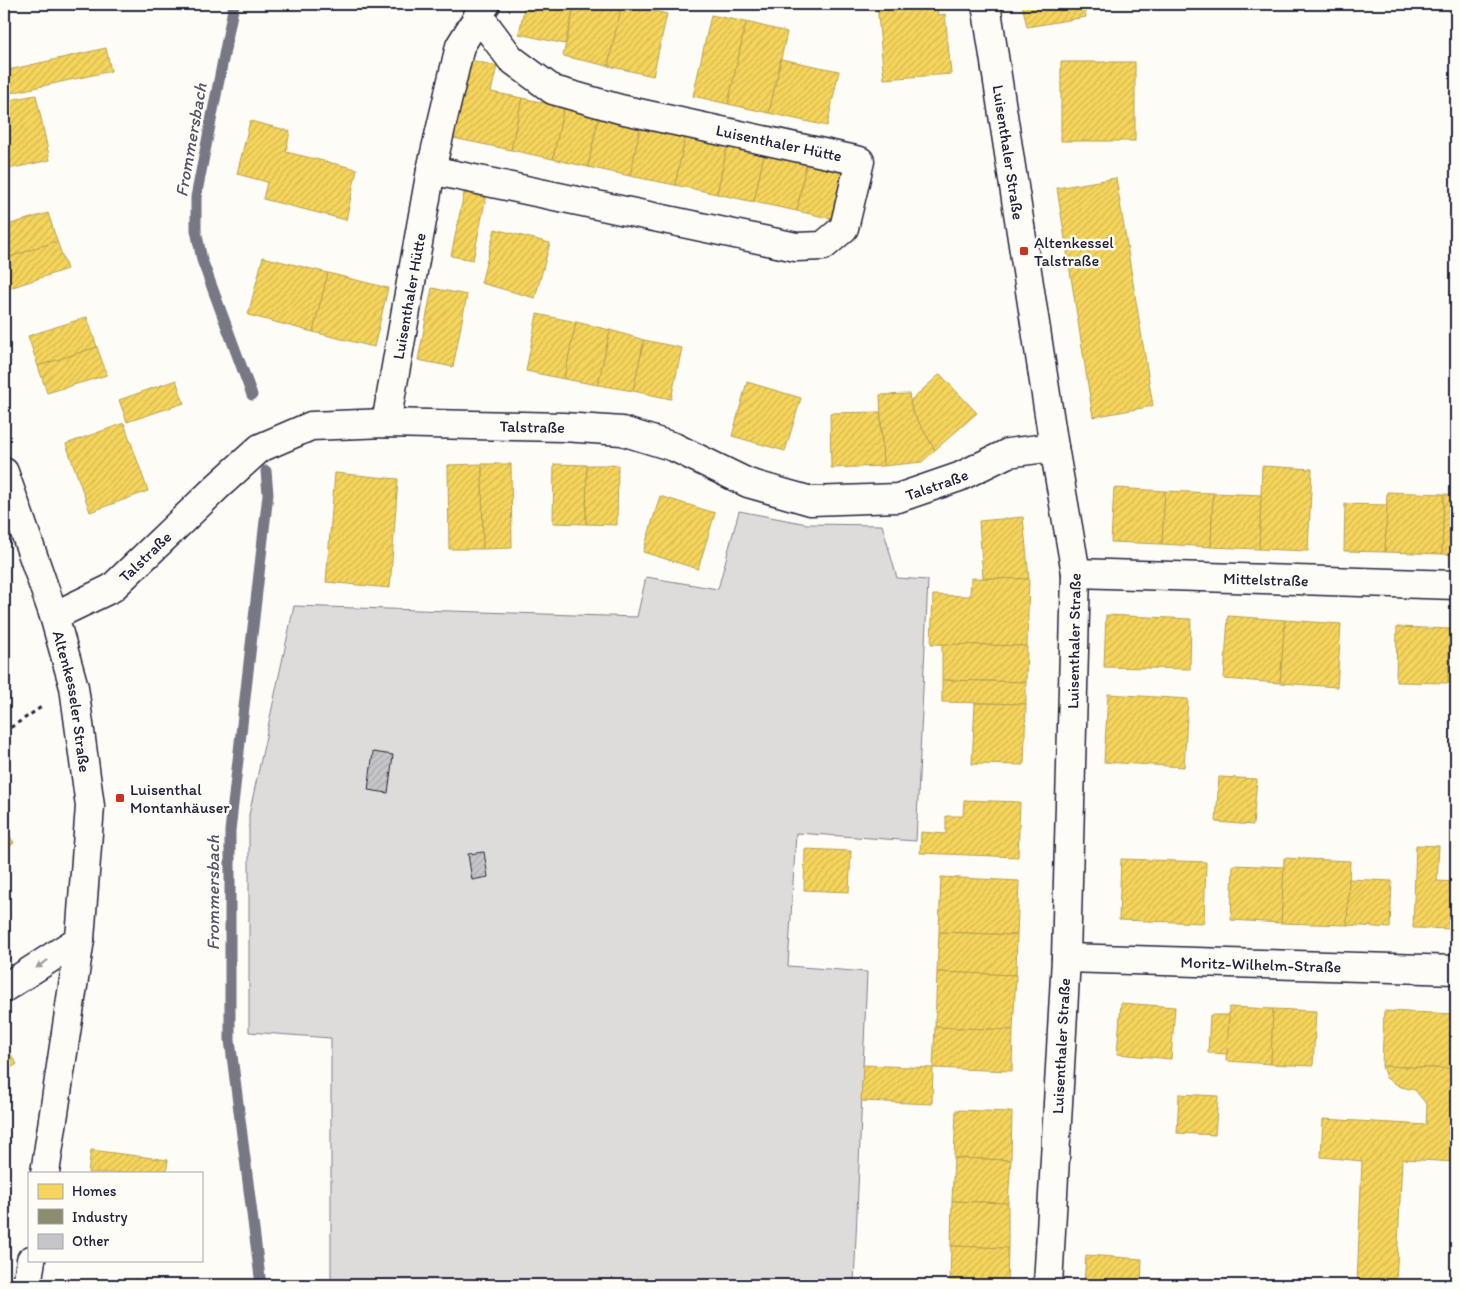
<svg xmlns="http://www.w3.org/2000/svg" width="1460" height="1289" font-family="Itim,sans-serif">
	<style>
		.green { fill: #dddcdb; stroke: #807f8b }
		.homes { fill: url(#homes-hatch); stroke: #b69f52 }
		.industry { fill: url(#industry-hatch); stroke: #6c6c5f }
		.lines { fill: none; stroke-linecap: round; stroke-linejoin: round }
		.stream { stroke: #787885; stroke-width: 11 }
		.building { fill: url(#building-hatch); stroke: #22223b }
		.minor-casing { stroke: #22223b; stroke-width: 31 }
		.path { stroke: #22223b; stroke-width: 3; stroke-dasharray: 4 4; stroke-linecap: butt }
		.minor { stroke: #fdfcf7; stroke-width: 28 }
		.oneway { fill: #9a9aa2 }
		.poi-dot { fill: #c8321e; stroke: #fdfcf7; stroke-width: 2 }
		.labels { text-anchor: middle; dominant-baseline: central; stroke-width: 5; stroke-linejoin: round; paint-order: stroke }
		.street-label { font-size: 16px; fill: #22223b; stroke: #fdfcf7 }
		.poi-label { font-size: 16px; fill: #22223b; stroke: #fdfcf7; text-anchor: start }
		.water-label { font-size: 18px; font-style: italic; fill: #545466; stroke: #fdfcf7 }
	</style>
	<defs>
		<pattern id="homes-hatch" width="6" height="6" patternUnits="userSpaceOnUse" patternTransform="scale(1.25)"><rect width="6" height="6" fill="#f6d55c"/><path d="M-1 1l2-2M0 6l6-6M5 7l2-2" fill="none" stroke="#d3b751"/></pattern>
		<pattern id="industry-hatch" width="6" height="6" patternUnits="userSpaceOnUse" patternTransform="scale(1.25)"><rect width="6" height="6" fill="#8c8c6e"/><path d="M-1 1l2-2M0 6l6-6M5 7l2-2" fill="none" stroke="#72725c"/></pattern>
		<pattern id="building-hatch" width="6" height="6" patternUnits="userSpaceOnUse" patternTransform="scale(1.25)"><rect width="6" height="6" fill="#c6c6c8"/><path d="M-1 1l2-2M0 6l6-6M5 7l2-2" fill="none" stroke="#aaaaad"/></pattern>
	</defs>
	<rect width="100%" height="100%" fill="#fdfcf7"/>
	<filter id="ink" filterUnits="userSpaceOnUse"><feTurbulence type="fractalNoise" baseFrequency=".02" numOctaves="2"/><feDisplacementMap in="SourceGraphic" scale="10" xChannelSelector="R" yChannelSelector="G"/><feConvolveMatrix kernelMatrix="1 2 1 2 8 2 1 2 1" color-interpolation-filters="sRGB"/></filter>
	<g filter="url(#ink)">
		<polygon class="green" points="739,511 807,524 882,525 897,578 928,580 916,841 796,833 788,966 867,972 854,1285 331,1285 331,1038 249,1032 249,815 294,606 637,617 646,577 718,589"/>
		<g class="homes">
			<polygon points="525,4 575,4 565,44 519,34"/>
			<polygon points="575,4 622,4 608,66 563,56"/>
			<polygon points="622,4 667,14 653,76 608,66"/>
			<polygon points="877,4 937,4 938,15 945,14 951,74 884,79"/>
			<polygon points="1022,4 1084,4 1086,17 1027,27"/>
			<polygon points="711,15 746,22 728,104 693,96"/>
			<polygon points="746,22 787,32 769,113 728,104"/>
			<polygon points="106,48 111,71 6,94 4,83 4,71"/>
			<polygon points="781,59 839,71 827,126 769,113"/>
			<polygon points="470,60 497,66 491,92 522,98 511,150 453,138"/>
			<rect x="1061" y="62" width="74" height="79"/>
			<polygon points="36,95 50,160 4,170 4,101"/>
			<polygon points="522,98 564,107 553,159 511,150"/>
			<polygon points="564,107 599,115 588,167 553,159"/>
			<polygon points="599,115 641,124 630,176 588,167"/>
			<polygon points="250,121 290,131 286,152 357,169 346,220 263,199 267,182 237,174"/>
			<polygon points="641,124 686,134 675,185 630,176"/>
			<polygon points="686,134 728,142 717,194 675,185"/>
			<polygon points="728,142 765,150 754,202 717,194"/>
			<polygon points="765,150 807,159 797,211 754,202"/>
			<polygon points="807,159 844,167 833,219 797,211"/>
			<polygon points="1116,178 1153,406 1093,417 1057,188"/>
			<polygon points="464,193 486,197 473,260 451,256"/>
			<polygon points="48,213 57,241 4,259 4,226"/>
			<polygon points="495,229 550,243 535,298 481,283"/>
			<polygon points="57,241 67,269 10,288 4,268 4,259"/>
			<polygon points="263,257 328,273 313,332 248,315"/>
			<polygon points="328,273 388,288 374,347 313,332"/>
			<polygon points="432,288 467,295 453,367 418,360"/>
			<polygon points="537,314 576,322 564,379 526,371"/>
			<polygon points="87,317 97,347 38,366 28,336"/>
			<polygon points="576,322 610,330 598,385 564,379"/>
			<polygon points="610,330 644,340 633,391 598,385"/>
			<polygon points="644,340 682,348 671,399 633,391"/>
			<polygon points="97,347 107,375 47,393 38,366"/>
			<polygon points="940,374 977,413 935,450 912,411 910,401"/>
			<polygon points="176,380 184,403 127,422 119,400"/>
			<polygon points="747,382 801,398 785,451 732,436"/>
			<polygon points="909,394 912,411 935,450 922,462 883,466 880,395"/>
			<polygon points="880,412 883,466 831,468 830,413"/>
			<polygon points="124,423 148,491 90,512 66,444"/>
			<polygon points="482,464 483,549 449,549 448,465"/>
			<polygon points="482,464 511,464 512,548 483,549"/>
			<polygon points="554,464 587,465 586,524 553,523"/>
			<polygon points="587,465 618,465 617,525 586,524"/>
			<polygon points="1262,466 1312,469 1308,551 1259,549"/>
			<polygon points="335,473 398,479 390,588 326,582"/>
			<polygon points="1114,488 1165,491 1162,544 1111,542"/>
			<polygon points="1165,491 1213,493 1211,547 1162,544"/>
			<polygon points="1387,492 1444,494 1442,554 1385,552"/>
			<polygon points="1213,493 1261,495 1259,549 1211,547"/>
			<polygon points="1444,494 1456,495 1456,555 1442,554"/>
			<polygon points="660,496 715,513 698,569 643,552"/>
			<polygon points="1345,504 1387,505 1385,552 1344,551"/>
			<polygon points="1023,517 1029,579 983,578 979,521"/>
			<polygon points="971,578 1029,579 1027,646 931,644 933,595 970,596"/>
			<polygon points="1106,615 1191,619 1190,669 1104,667"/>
			<polygon points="1228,616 1285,620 1280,683 1224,679"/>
			<polygon points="1285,620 1341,624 1337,687 1280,683"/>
			<polygon points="1397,627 1450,629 1448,683 1396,682"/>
			<polygon points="1450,629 1456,629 1456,684 1448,683"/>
			<polygon points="942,644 1027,646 1026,682 942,680"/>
			<polygon points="942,680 1026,682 1026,704 942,702"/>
			<polygon points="1108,694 1188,699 1184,767 1104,762"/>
			<polygon points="975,703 1026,704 1024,765 972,764"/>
			<polygon points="1219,777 1257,779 1253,825 1216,822"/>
			<polygon points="964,800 1020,802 1018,857 920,853 921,832 946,834 946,816 963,816"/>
			<polygon points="4,827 14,843 4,850"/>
			<polygon points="1416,845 1439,846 1437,881 1456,882 1456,929 1413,928"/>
			<polygon points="805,849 851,851 849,892 804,890"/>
			<polygon points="1284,858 1350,861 1347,925 1281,923"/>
			<polygon points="1121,859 1206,862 1204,923 1119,920"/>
			<polygon points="1233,865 1284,867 1281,923 1231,920"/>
			<polygon points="941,877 1019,881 1017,935 939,932"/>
			<polygon points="1349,879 1392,881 1390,928 1347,925"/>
			<polygon points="939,932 1017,935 1016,975 937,972"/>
			<polygon points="937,972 1016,975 1013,1030 935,1027"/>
			<polygon points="1121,1003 1175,1007 1171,1059 1117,1054"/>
			<polygon points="1229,1007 1273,1009 1271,1064 1226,1061"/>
			<polygon points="1273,1009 1316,1011 1313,1066 1271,1064"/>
			<polygon points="1384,1011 1456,1014 1456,1069 1382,1066"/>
			<polygon points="1210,1015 1229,1015 1227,1054 1208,1053"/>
			<polygon points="935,1027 1013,1030 1012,1071 933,1068"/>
			<polygon points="10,1053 17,1064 6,1071 4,1068 4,1057"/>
			<polygon points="863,1065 933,1068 932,1104 861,1101"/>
			<polygon points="1382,1066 1456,1069 1456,1162 1402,1159 1396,1285 1357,1285 1362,1161 1321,1157 1323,1119 1426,1125 1427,1105 1415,1090 1401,1087 1386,1078"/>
			<polygon points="1179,1094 1218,1096 1215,1135 1177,1133"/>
			<polygon points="956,1110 1012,1112 1011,1160 954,1158"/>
			<polygon points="91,1150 168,1160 166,1173 88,1173"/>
			<polygon points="954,1158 1011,1160 1008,1203 952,1201"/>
			<polygon points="952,1201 1008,1203 1008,1248 951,1246"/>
			<polygon points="951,1246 1008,1248 1007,1285 950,1285"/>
			<polygon points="1086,1255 1142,1259 1141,1285 1084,1285"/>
		</g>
		<polygon class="industry" points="134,1279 174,1285 133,1285"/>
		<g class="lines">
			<g class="stream">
				<polyline points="234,4 196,197 196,230 202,260 252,395"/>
				<polyline points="261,1285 230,1040 230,831 268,494 266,471"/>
			</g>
		</g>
		<g class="building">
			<polygon points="373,752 393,755 388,793 368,790"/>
			<polygon points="484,852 488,877 472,880 468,854"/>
		</g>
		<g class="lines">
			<defs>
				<g id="minor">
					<path id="s1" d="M986,4L1054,447L1076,573L1066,958L1048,1285"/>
					<polyline points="431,170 796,247 823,246 844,228 860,161 620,109 553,90 511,59 478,15"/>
					<path id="s2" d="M386,423L431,170L460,46L486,4"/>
					<path id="s3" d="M4,472L54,616L74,687L90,806L80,939L45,1173"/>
					<path id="s4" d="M1076,573L1456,585"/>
					<path id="s5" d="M54,616L112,588L217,487L260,448L311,426L386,423L563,427L622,431L674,447L748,483L811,501L898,498L959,477L1008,453L1054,447"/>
					<path id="s6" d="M1066,958L1456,970"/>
					<polyline points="4,988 80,939"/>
					<polyline points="27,1285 31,1260"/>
				</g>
			</defs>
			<use href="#minor" class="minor-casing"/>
			<polyline class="path" points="4,732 43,706"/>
			<use href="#minor" class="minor"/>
		</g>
		<defs><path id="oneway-solid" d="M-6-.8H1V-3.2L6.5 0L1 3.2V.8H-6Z" transform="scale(1.25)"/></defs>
		<use class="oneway" href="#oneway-solid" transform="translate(42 964) rotate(147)"/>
	</g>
	<g class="poi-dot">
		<rect x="1019" y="246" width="10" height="10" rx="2.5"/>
		<rect x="115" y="793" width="10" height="10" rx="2.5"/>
	</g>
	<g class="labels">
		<g class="street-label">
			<text transform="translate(779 143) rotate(12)">Luisenthaler Hütte</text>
			<text stroke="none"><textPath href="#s1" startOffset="150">Luisenthaler Straße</textPath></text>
			<text stroke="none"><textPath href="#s2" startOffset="129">Luisenthaler Hütte</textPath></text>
			<text stroke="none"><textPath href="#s5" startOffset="545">Talstraße</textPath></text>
			<text stroke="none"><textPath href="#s5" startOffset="965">Talstraße</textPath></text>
			<text stroke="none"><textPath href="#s5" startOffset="110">Talstraße</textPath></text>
			<text stroke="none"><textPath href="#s4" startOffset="190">Mittelstraße</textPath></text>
			<text transform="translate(1074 641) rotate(-89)">Luisenthaler Straße</text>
			<text stroke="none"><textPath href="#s3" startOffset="240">Altenkesseler Straße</textPath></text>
			<text stroke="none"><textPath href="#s6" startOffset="195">Moritz-Wilhelm-Straße</textPath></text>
			<text transform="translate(1061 1046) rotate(-87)">Luisenthaler Straße</text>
		</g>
		<g class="poi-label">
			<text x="1034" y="242">Altenkessel<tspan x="1034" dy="18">Talstraße</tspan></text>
			<text x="130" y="789">Luisenthal<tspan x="130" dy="18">Montanhäuser</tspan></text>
		</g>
		<g class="water-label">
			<text transform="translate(191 140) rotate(-80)">Frommersbach</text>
			<text transform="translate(213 893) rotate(-90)">Frommersbach</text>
		</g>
	</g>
	<rect width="1460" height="1289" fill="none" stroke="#fdfcf7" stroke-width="20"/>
	<rect x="10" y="10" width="1440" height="1269" fill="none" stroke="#22223b" stroke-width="2" filter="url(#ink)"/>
	<rect x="28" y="1172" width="175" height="90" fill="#fdfcf7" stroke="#a5a5ac"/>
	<rect x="38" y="1184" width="25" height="15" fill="#f6d55c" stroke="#a5a5ac"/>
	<text x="72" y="1196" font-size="15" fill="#22223b">Homes</text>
	<rect x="38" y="1209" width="25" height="15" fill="#8c8c6e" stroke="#a5a5ac"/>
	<text x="72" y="1222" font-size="15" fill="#22223b">Industry</text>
	<rect x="38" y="1234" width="25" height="15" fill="#c6c6c8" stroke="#a5a5ac"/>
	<text x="72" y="1246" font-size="15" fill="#22223b">Other</text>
</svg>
